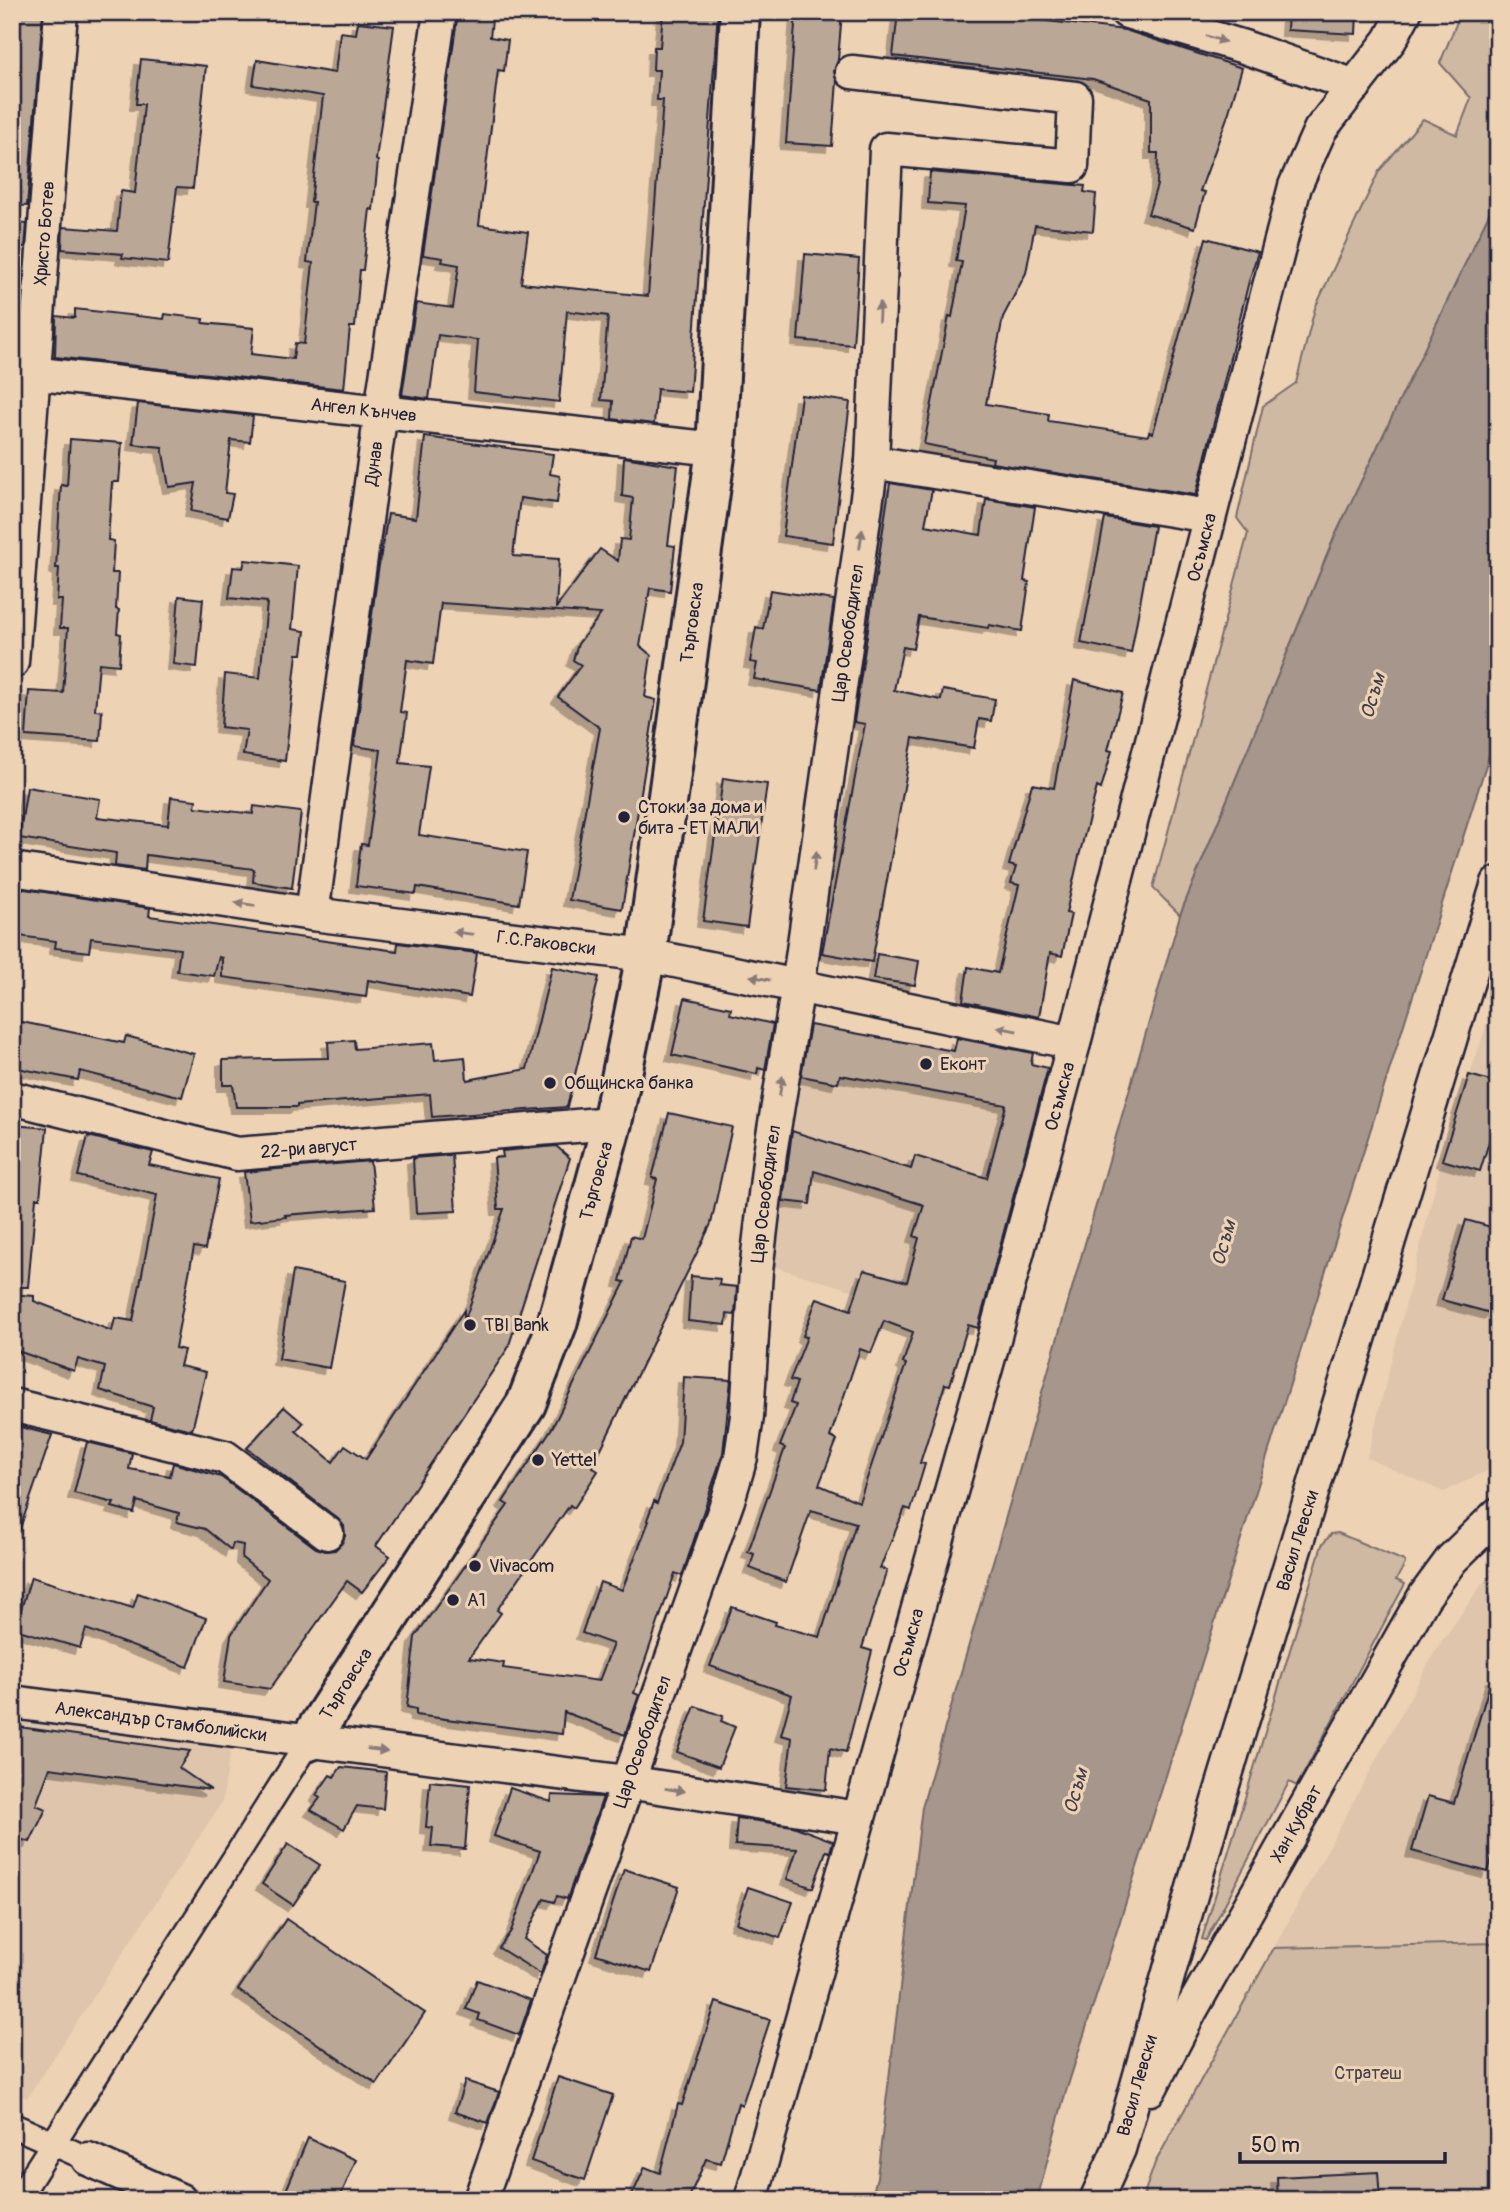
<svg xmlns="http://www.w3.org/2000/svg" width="1510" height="2212" font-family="Pangolin,sans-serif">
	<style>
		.built { fill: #dec5ab }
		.green { fill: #d0b9a3; stroke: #796e6f; stroke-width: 2 }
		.water { fill: #a7968b; stroke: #72686b; stroke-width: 2 }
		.building { fill: #baa796; stroke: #22223b; stroke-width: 2; fill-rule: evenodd; filter: url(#shadow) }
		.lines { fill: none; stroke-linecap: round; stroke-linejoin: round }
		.pedestrian-casing { stroke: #22223b; stroke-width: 28 }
		.minor-casing { stroke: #22223b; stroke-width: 37 }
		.tertiary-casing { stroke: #22223b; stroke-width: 44 }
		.pedestrian { stroke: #edd2b4; stroke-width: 23 }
		.minor { stroke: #edd2b4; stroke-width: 32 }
		.tertiary { stroke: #edd2b4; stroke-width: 38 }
		.oneway { fill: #887a78 }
		.poi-dot { fill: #22223b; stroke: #edd2b4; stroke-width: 2.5 }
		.labels { text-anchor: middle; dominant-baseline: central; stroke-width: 6; stroke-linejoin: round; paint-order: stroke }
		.street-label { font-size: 18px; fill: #22223b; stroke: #edd2b4 }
		.poi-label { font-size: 18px; fill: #22223b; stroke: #edd2b4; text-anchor: start }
		.park-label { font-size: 18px; fill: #454050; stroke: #edd2b4 }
		.water-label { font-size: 19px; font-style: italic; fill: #433f4f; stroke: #edd2b4 }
	</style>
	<defs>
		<filter id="shadow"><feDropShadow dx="-6" dy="6" stdDeviation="0" flood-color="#0004"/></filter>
	</defs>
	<rect width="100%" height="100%" fill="#edd2b4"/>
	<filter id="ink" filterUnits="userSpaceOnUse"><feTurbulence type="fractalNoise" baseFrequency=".0143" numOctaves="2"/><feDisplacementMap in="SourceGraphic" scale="14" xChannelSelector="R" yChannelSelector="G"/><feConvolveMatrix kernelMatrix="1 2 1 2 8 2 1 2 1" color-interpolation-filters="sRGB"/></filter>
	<g filter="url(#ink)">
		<g class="built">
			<polygon points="1184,12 1233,12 1233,29 1232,29"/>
			<polygon points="1498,990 1498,1465 1444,1492 1367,1458 1442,1160"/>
			<polygon points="803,1023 1049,1068 1043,1101 981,1329 775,1267 794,1075"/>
			<polygon points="1498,1567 1498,1943 1274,1948 1437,1648 1486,1579"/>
			<polygon points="12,1719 231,1748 222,1802 27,2098 12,2092"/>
		</g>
		<g class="green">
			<polygon points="1461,12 1498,12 1498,195 1334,538 1180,915 1153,888 1248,533 1237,518 1263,406 1296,383 1315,308 1379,171 1423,119 1457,135 1471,98 1440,63"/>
			<polygon points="1338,1533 1404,1561 1405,1564 1396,1580 1405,1584 1297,1786 1289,1782 1206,1940 1202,1939 1322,1545 1331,1534"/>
			<polygon points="1498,1943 1498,2200 1142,2200 1155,2163 1274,1948"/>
		</g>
		<polygon class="water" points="1498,195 1498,727 1063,2101 1037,2200 871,2200 877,2177 922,1807 1180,915 1334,538"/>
		<g class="building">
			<polygon points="12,12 43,12 27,206 12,205"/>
			<polygon points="458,12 493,12 490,37 508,40 504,71 498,70 479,225 528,232 521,283 648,296 663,100 657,100 659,70 653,70 654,47 660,47 663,12 718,12 690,392 657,389 654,424 612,419 613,401 601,400 608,316 567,311 559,402 474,392 478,340 438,335 429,399 402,395 416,303 453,308 459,265 442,262 443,258 423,255"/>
			<polygon points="796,12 842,12 838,60 834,71 837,81 832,146 786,143"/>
			<polygon points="898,12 968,12 1125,30 1242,68 1228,115 1200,191 1205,192 1195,228 1148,214 1157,185 1158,153 1151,153 1151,99 1093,79 893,56"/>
			<polygon points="1288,12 1357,12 1356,34 1287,30"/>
			<polygon points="358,22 394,26 376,160 378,161 373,210 370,209 363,270 360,270 355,327 350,327 344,389 55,357 56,316 75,318 75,309 164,319 165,314 204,319 203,323 254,328 251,354 293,359 295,343 304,344 313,263 307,262 314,202 311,202 323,96 253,85 257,60 335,73 340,32 356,34"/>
			<polygon points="141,59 206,66 193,188 177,187 168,263 122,258 123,254 62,249 63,227 117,231 121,191 135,193 144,104 136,104"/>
			<polygon points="930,172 1085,186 1084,192 1096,194 1093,231 1035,225 1026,273 1003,317 986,404 1049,414 1048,421 1148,436 1149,432 1153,433 1206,238 1258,252 1249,281 1196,495 992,463 993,458 924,444 949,316 952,317 962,262 956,261 965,206 928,203"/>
			<polygon points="12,222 27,224 25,247 12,246"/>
			<polygon points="805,254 859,259 853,345 798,340"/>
			<polygon points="12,312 20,313 17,348 12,348"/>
			<polygon points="801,395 850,402 833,543 783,536"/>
			<polygon points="138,403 253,416 250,442 231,440 225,493 233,494 228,518 191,511 196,483 169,487 162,447 133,444"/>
			<polygon points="425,437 553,454 550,474 560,476 557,503 520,498 513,556 559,559 556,608 600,549 618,561 620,539 629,540 633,498 622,496 624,457 678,466 668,545 675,546 670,591 650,588 640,646 651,655 645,697 656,700 622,909 569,900 600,728 558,697 581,665 573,660 578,644 601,614 441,603 433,664 407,660 400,712 407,713 400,763 429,766 419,835 527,852 519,904 417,887 416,894 356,886 361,844 368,845 381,750 354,746 378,571 388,514 416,518"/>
			<polygon points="70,439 122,443 119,482 112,482 108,540 114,541 112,573 118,573 116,609 119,610 117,633 121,634 119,665 99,663 95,710 102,711 100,741 26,736 29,691 63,693 68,628 60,628 62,600 57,600 59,568 56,568 61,485 67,486"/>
			<polygon points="890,483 932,490 925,525 981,535 986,499 1035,507 1024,581 1029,582 1022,631 989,625 988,628 919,617 913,649 903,647 894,690 941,700 943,690 995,699 991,721 979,719 974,748 913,738 872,962 822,953 865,724 854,722"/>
			<polygon points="1105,518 1154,526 1131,653 1081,643"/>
			<polygon points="245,560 298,566 292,629 305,631 302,654 297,654 285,761 243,755 247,730 221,727 225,674 260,678 267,602 229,598 233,567 243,568"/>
			<polygon points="770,590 834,600 821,690 754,679 757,663 750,662 756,627 763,629"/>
			<polygon points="179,596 203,599 197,667 173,664"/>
			<polygon points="1074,680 1123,693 1108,750 1112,751 1101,789 1097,787 1078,860 1066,913 1071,914 1062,956 1050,953 1039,1017 963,1001 968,967 998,973 1019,885 1011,883 1016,867 1009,865 1032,784 1054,788"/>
			<polygon points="723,778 767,784 747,927 703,921"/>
			<polygon points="27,787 100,799 97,817 168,825 171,797 196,800 195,807 253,814 254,806 301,812 292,888 253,882 254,869 146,855 145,870 115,866 116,853 19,838"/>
			<polygon points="18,888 150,908 149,916 397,951 398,943 477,953 470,997 368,980 366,997 222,977 222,958 219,957 214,976 177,971 180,949 91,938 89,952 55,948 56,941 12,935"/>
			<polygon points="877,954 919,961 915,985 873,979"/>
			<polygon points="552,967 599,977 567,1107 432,1117 430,1094 297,1105 297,1107 236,1107 233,1085 223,1085 223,1060 329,1058 328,1042 354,1040 355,1049 433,1043 435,1060 465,1057 467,1080 527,1069"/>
			<polygon points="685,998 731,1008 730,1014 773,1024 765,1070 758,1068 757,1074 672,1055"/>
			<polygon points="12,1020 124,1043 126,1036 194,1054 182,1097 80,1071 78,1080 12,1067"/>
			<path d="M810,1025L954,1051L957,1038L1033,1053L1031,1064L1048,1068L978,1328L968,1325L950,1385L945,1384L920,1463L925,1464L911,1510L905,1508L880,1568L887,1570L862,1648L872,1651L846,1752L830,1748L826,1790L786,1786L792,1738L781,1735L792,1695L710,1666L732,1607L776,1622L775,1625L820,1637L856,1523L811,1510L786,1582L750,1568L754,1554L748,1552L785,1448L780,1446L796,1405L790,1403L797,1382L790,1380L807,1337L803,1336L817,1298L851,1310L864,1270L907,1282L919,1238L914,1236L924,1205L814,1171L810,1204L783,1201L792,1131L911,1169L915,1156L987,1178L1006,1105L840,1075L838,1083L801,1076ZM884,1321L913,1332L903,1363L906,1364L859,1502L819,1485L837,1440L830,1437L860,1349L871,1353Z"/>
			<polygon points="1469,1075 1498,1083 1498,1113 1480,1171 1442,1160"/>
			<polygon points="669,1113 732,1127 711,1224 592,1467 598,1471 574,1508 570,1505 497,1610 501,1613 469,1658 504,1663 503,1668 599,1681 613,1644 582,1633 600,1582 622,1590 649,1521 647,1520 654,1501 657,1503 680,1442 684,1377 731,1380 723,1453 682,1576 675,1573 634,1693 639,1695 625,1735 564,1712 562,1734 416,1715 416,1709 407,1707 415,1637 508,1505 503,1502 552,1428 625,1282 620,1281 631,1236 642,1239 657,1179 652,1178"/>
			<polygon points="12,1125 47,1128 40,1198 36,1198 28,1287 12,1287"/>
			<polygon points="88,1136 153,1152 149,1165 219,1179 205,1249 194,1247 175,1348 184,1350 180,1366 206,1372 192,1430 150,1420 153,1407 100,1390 105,1367 78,1359 74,1371 12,1349 12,1294 34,1296 34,1301 112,1331 115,1318 133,1321 157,1195 78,1176"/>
			<polygon points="556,1146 570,1158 508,1348 376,1546 390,1556 362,1592 347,1581 270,1689 224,1682 231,1635 268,1579 242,1558 243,1545 233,1543 231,1550 205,1529 177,1522 179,1513 137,1501 134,1513 112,1507 114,1503 74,1493 87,1442 132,1453 129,1469 170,1476 173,1463 221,1477 316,1548 326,1551 335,1550 342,1543 345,1536 344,1526 338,1519 247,1448 284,1407 303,1423 296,1431 333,1462 345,1445 366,1459 464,1310 464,1322 504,1209 498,1209 494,1158 503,1157 502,1151"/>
			<polygon points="452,1155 456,1211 416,1213 413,1158"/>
			<polygon points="370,1161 375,1208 285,1215 286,1217 250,1221 244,1172"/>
			<polygon points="1466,1220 1498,1229 1498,1292 1491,1313 1442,1300"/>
			<polygon points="293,1271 345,1281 329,1368 279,1359"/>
			<polygon points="691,1276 720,1279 719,1285 737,1287 735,1315 727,1314 726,1325 688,1321"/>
			<polygon points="12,1425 52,1435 16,1540 12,1539"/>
			<polygon points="31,1577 133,1608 138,1593 206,1618 188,1667 86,1629 80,1648 15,1629"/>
			<polygon points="1492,1677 1498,1678 1498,1837 1488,1872 1412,1851 1428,1796 1454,1803"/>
			<polygon points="695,1706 723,1716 721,1721 735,1727 719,1767 677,1752"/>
			<polygon points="12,1726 190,1751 179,1768 211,1790 50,1768 36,1805 46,1809 30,1842 12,1837"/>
			<polygon points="341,1767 386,1772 383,1809 357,1806 344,1829 311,1810 320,1798 316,1795 330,1775 334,1777"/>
			<polygon points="430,1781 470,1785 465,1849 431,1846 433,1828 426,1827"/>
			<polygon points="510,1788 551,1802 552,1795 603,1797 567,1899 557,1896 554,1902 544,1899 524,1939 547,1955 541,1974 499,1948 511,1931 540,1851 494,1836"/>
			<polygon points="737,1818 793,1826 833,1841 830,1852 826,1851 813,1888 787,1879 797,1849 735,1845"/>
			<polygon points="288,1844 320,1865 293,1905 262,1884"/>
			<polygon points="624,1869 679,1887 651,1972 596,1954"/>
			<polygon points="748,1887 793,1902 780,1938 736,1923"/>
			<polygon points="286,1919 425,2013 377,2084 238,1990"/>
			<polygon points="477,1980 531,2000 519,2035 478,2020 480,2014 466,2009"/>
			<polygon points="716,2002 770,2020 742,2105 738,2103 721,2163 706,2159 688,2200 630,2200 645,2167 660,2173 678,2104 682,2105"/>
			<polygon points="558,2077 613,2095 585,2180 531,2161"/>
			<polygon points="465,2081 499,2092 488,2123 455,2112"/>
			<polygon points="308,2138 356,2160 339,2200 282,2200"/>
			<polygon points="1378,2172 1380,2200 1278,2200 1277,2177"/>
		</g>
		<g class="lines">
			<defs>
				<g id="pedestrian">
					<polyline points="12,2125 88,2159"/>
					<polyline points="17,2200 309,1741"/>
				</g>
				<g id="minor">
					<polyline points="1127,12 1244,47 1355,86"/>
					<path id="s1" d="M12,371L716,449"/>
					<polyline points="872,462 1209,516"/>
					<path id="s2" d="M12,662L61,12"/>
					<path id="s3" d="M12,869L312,914L646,955L1074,1043"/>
					<path id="s4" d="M312,914L381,411L440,12"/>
					<path id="s5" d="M12,1098L237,1154L612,1123"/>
					<polyline points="12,1405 225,1457 327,1533"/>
					<path id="s6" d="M12,1702L627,1782L858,1818"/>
					<path id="s7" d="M1150,2089L1190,2012L1424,1597L1452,1559L1498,1514"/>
					<polyline points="88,2159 180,2200"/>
					<path id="s8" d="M480,2200L728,1500L741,1457L747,1416L756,1271L770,1153L798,986L872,462L886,149L1072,166L1075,98L852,72"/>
					<path id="s9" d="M751,2200L993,1343L1074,1043L1295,186L1320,130L1390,40L1405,12"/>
					<path id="s10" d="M1096,2200L1119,2149L1214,1814L1498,883"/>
				</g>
				<g id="tertiary">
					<path id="s11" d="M309,1741L526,1404L557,1324L612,1123L646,955L716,449L740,12"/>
				</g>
			</defs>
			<use href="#pedestrian" class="pedestrian-casing"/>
			<use href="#minor" class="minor-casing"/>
			<use href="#tertiary" class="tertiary-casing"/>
			<use href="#pedestrian" class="pedestrian"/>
			<use href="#minor" class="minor"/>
			<use href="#tertiary" class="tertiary"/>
		</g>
		<defs><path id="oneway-solid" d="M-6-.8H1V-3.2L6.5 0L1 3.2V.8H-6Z" transform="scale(1.75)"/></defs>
		<g class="oneway">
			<use href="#oneway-solid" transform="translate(1216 39) rotate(17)"/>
			<use href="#oneway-solid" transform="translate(879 312) rotate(-87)"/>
			<use href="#oneway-solid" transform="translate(861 539) rotate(-82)"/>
			<use href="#oneway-solid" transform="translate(815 861) rotate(-82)"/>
			<use href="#oneway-solid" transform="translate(245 904) rotate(-171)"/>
			<use href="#oneway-solid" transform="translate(463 933) rotate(-173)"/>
			<use href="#oneway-solid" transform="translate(760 978) rotate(-169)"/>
			<use href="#oneway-solid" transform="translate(1007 1029) rotate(-168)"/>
			<use href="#oneway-solid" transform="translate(781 1086) rotate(-81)"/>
			<use href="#oneway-solid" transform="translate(377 1750) rotate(7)"/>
			<use href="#oneway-solid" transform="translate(675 1790) rotate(9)"/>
		</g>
	</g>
	<g class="poi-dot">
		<circle cx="624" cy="817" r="7"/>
		<circle cx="926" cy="1064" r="7"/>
		<circle cx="550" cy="1083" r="7"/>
		<circle cx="470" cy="1325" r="7"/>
		<circle cx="538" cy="1460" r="7"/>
		<circle cx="475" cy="1566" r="7"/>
		<circle cx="453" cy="1600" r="7"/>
	</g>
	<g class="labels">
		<g class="street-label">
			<text stroke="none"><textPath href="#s2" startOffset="430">Христо Ботев</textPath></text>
			<text stroke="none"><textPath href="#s1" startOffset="354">Ангел Кънчев</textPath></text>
			<text stroke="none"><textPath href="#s4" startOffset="455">Дунав</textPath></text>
			<text stroke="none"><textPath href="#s9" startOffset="1713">Осъмска</textPath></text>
			<text stroke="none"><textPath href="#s11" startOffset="1202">Търговска</textPath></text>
			<text stroke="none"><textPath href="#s8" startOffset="1619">Цар Освободител</textPath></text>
			<text stroke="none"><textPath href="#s3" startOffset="539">Г.С.Раковски</textPath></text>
			<text stroke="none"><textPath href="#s9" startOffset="1146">Осъмска</textPath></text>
			<text stroke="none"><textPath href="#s5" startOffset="304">22-ри август</textPath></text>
			<text stroke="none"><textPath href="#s11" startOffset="635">Търговска</textPath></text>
			<text stroke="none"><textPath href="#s8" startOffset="1052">Цар Освободител</textPath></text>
			<text stroke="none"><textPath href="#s10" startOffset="690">Васил Левски</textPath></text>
			<text stroke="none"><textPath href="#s9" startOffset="579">Осъмска</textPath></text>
			<text stroke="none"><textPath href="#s11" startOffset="68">Търговска</textPath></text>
			<text stroke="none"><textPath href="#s6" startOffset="150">Александър Стамболийски</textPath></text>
			<text stroke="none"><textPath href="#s8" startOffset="486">Цар Освободител</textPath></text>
			<text stroke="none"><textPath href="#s7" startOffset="303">Хан Кубрат</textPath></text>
			<text stroke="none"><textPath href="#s10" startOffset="122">Васил Левски</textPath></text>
		</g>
		<g class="poi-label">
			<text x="638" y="807">Стоки за дома и<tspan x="638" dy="21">бита - ЕТ МАЛИ</tspan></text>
			<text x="940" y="1064">Еконт</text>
			<text x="564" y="1083">Общинска банка</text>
			<text x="484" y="1325">TBI Bank</text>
			<text x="552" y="1460">Yettel</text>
			<text x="489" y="1566">Vivacom</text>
			<text x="467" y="1600">A1</text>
		</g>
		<g class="park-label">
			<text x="1368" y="2073">Стратеш</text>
		</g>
		<g class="water-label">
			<text transform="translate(1373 696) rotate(-74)">Осъм</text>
			<text transform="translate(1224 1243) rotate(-75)">Осъм</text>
			<text transform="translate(1076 1791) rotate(-75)">Осъм</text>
		</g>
	</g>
	<rect width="1510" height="2212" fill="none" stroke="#edd2b4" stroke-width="42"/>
	<rect x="21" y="21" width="1468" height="2170" fill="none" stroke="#22223b" stroke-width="2.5" filter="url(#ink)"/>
	<path d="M1240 2152v10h205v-10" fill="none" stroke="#22223b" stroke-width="3.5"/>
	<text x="1251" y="2152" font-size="21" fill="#22223b" stroke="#edd2b4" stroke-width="5" paint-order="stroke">50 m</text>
</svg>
